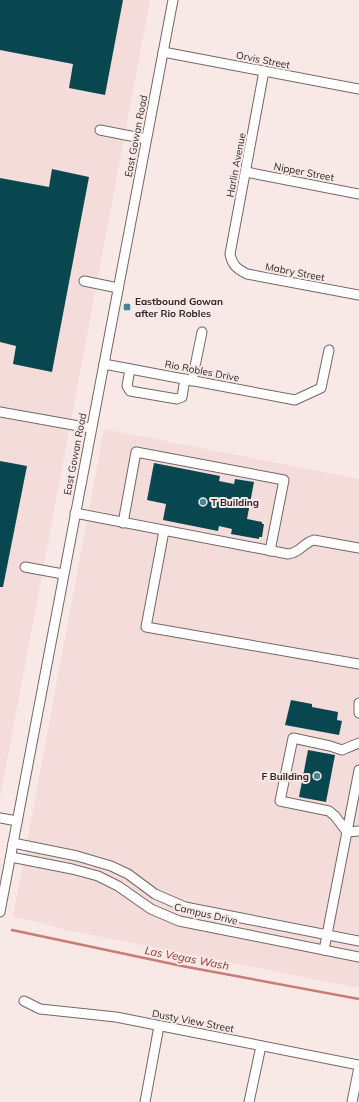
<svg xmlns="http://www.w3.org/2000/svg" width="359" height="1102" font-family="Mulish,sans-serif">
	<style>
		.built { fill: #f3dcd9 }
		.lines { fill: none; stroke-linecap: round; stroke-linejoin: round }
		.stream { stroke: #ca7b73; stroke-width: 2.5 }
		.building { fill: #084750 }
		.minor-casing { stroke: #746765; stroke-width: 11 }
		.minor { stroke: #fff; stroke-width: 9 }
		.poi-dot { fill: #428793; stroke: #f8e9e7; stroke-width: 1.5 }
		.labels { text-anchor: middle; dominant-baseline: central; stroke-width: 4; stroke-linejoin: round; paint-order: stroke }
		.street-label { font-size: 10px; fill: #2d2727; stroke: #f8e9e7 }
		.poi-label { font-size: 10px; font-weight: bold; fill: #2d2727; stroke: #f8e9e7; text-anchor: start }
		.water-label { font-size: 11px; font-style: italic; fill: #91322e; stroke: #f8e9e7 }
	</style>
	<rect width="100%" height="100%" fill="#f8e9e7"/>
	<g class="built">
		<polygon points="0,0 150,0 0,798"/>
		<polygon points="104,429 359,479 359,988 66,930 43,923 13,917"/>
	</g>
	<g class="lines">
		<polyline class="stream" points="12,930 182,966 359,999"/>
	</g>
	<g class="building">
		<polygon points="0,0 123,0 105,95 69,88 73,64 0,50"/>
		<polygon points="52,169 89,177 52,372 13,364 16,346 0,342 0,178 49,187"/>
		<polygon points="0,461 27,466 3,587 0,587"/>
		<polygon points="154,463 220,476 219,481 234,484 235,479 254,482 247,519 262,522 262,524 264,524 262,537 259,537 259,539 231,534 232,529 219,526 218,531 163,520 166,504 147,500"/>
		<polygon points="291,700 312,704 312,707 338,712 337,720 342,721 339,735 285,725"/>
		<polygon points="308,750 335,755 326,802 299,797"/>
	</g>
	<g class="lines">
		<defs>
			<g id="minor">
				<polyline points="163,52 359,89"/>
				<path d="M264,71L230,254C232,265 237,269 247,274L359,295"/>
				<polyline points="100,130 146,139"/>
				<polyline points="246,172 359,194"/>
				<polyline points="84,281 118,288"/>
				<polyline points="104,364 295,400 321,388 329,350"/>
				<polyline points="130,369 127,386 130,391 177,399 182,397 185,379"/>
				<polyline points="192,381 202,332"/>
				<polyline points="0,412 90,428"/>
				<path d="M75,513L288,554C300,553 303,543 314,540L359,548"/>
				<polyline points="123,523 136,452 284,480 270,551"/>
				<polyline points="164,531 146,627 359,664"/>
				<polyline points="25,567 63,574"/>
				<polyline points="359,703 359,713"/>
				<polyline points="359,743 342,750 330,746 293,738 280,801 329,811 335,816 347,832 359,831"/>
				<polyline points="0,818 17,821"/>
				<polyline points="13,843 77,856 111,866 128,874 155,894 185,907 359,941"/>
				<polyline points="11,857 72,869 98,876 118,886 151,909 179,921 359,957"/>
				<polyline points="0,912 173,0"/>
				<polyline points="324,950 359,770"/>
				<polyline points="24,1001 40,1009 116,1017 359,1065"/>
				<polyline points="145,1102 159,1026"/>
				<polyline points="249,1102 261,1046"/>
				<polyline points="352,1102 359,1067"/>
			</g>
		</defs>
		<use href="#minor" class="minor-casing"/>
		<use href="#minor" class="minor"/>
	</g>
	<g class="poi-dot">
		<rect x="123" y="303" width="8" height="8" rx="2"/>
		<circle cx="203" cy="502" r="4"/>
		<circle cx="317" cy="776" r="4"/>
	</g>
	<g class="labels">
		<g class="street-label">
			<text transform="translate(263 60) rotate(11)">Orvis Street</text>
			<text transform="translate(136 136) rotate(-79)">East Gowan Road</text>
			<text transform="translate(236 165) rotate(-79)">Harlin Avenue</text>
			<text transform="translate(304 172) rotate(11)">Nipper Street</text>
			<text transform="translate(295 272) rotate(11)">Mabry Street</text>
			<text transform="translate(202 371) rotate(11)">Rio Robles Drive</text>
			<text transform="translate(75 454) rotate(-79)">East Gowan Road</text>
			<text transform="translate(206 914) rotate(13)">Campus Drive</text>
			<text transform="translate(193 1021) rotate(11)">Dusty View Street</text>
		</g>
		<g class="poi-label">
			<text x="135" y="301">Eastbound Gowan<tspan x="135" dy="12">after Rio Robles</tspan></text>
			<text x="211" y="502">T Building</text>
			<text x="309" y="776" text-anchor="end">F Building</text>
		</g>
		<g class="water-label">
			<text transform="translate(187 958) rotate(11)">Las Vegas Wash</text>
		</g>
	</g>
</svg>
